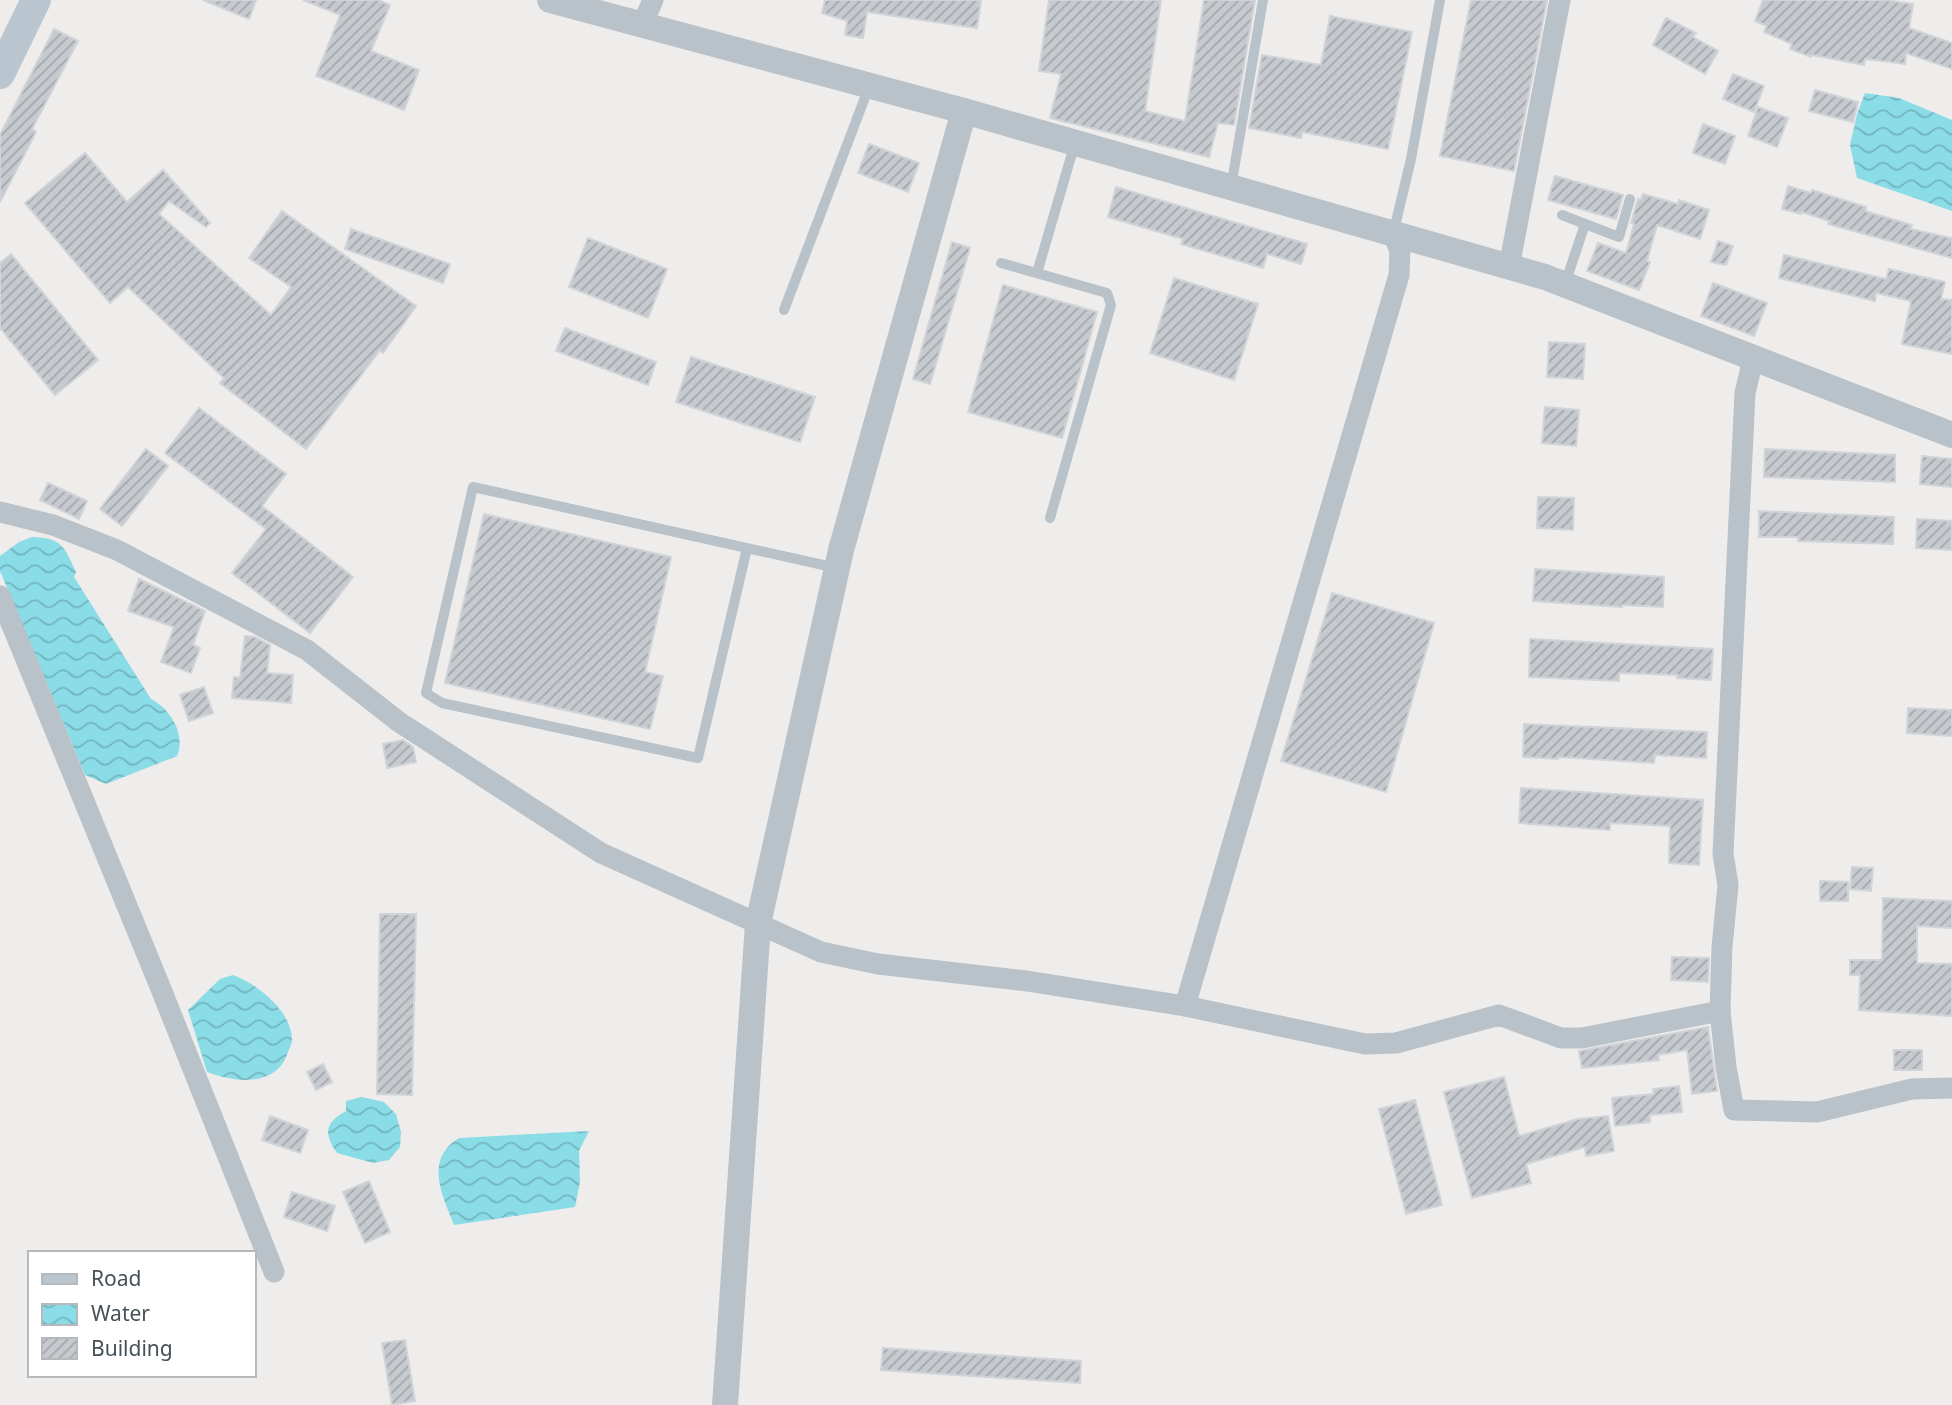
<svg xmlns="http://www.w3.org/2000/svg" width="1952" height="1405" font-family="'Noto Sans',sans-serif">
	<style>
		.water { fill: url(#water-waves) }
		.building { fill: url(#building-hatch); stroke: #d0d3d7; stroke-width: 2 }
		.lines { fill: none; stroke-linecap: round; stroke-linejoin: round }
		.service { stroke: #b8c2c8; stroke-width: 10 }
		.minor { stroke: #b8c2c8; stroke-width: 21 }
		.tertiary { stroke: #b8c2c8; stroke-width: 26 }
		.secondary { stroke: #bac6cf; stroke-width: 30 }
	</style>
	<defs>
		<pattern id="water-waves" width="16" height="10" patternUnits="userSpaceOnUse" patternTransform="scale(1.75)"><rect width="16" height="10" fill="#8adce7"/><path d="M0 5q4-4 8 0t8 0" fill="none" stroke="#73b5be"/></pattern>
		<pattern id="building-hatch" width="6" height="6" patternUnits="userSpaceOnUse" patternTransform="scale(1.75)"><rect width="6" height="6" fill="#c6cacf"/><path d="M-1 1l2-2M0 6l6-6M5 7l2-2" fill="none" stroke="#a3a6ab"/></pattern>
	</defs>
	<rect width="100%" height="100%" fill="#efecec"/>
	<g class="water">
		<polygon points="1865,93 1899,98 1952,120 1952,211 1857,178 1850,145 1857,114"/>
		<path d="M32,537C62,538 64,546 76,572L74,577L151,699C171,709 186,735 177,756L106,784L85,775L0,571V556L19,542Z"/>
		<path d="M233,975C256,983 292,1011 292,1040C292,1044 288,1051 287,1055C274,1088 233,1082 207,1072L188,1010L220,979Z"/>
		<path d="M362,1097L384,1102L396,1114L401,1132L400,1147L389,1160L373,1163L337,1153C324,1134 324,1123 346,1111V1101Z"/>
		<path d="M589,1131L579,1151L580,1182L575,1207L454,1225C442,1195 424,1159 459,1138Z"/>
	</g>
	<g class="building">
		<polygon points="203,0 256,0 249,19"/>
		<polygon points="303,0 378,0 390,5 371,51 419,70 404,110 316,76 340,15"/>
		<polygon points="825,0 981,0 977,28 867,12 863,38 845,35 847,21 822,13"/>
		<polygon points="1049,0 1161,0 1145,111 1185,121 1204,0 1255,0 1234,125 1218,123 1209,157 1050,118 1061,74 1039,71"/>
		<polygon points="1471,0 1547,0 1514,171 1440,156"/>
		<polygon points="1763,0 1885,0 1913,4 1909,28 1952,43 1952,69 1906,53 1905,64 1865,59 1864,65 1812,55 1811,57 1790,49 1792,44 1764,32 1767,26 1755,21"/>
		<polygon points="1330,16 1412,32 1388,149 1302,132 1301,138 1249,128 1262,55 1321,65"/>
		<polygon points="1666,18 1696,33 1693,37 1718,51 1705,74 1653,45"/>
		<polygon points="54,29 78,41 32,129 36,132 0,202 0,135"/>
		<polygon points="1733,74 1764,86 1754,112 1723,99"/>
		<polygon points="1815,90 1858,102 1853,122 1809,111"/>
		<polygon points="1758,107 1788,118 1777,147 1748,136"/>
		<polygon points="1703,124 1735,136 1725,164 1693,153"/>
		<polygon points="869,144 919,163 908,192 858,173"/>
		<polygon points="85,153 127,202 163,170 210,223 206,227 169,201 159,214 271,315 291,287 249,258 282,211 416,306 383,353 380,350 306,449 220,383 224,378 128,287 110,303 25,203"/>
		<polygon points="1555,176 1623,195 1616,219 1548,200"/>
		<polygon points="1788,186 1811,193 1812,190 1866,207 1865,211 1912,225 1910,229 1952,238 1952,258 1828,224 1829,221 1802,212 1801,214 1782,209"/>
		<polygon points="1116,187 1307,244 1301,264 1267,254 1263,268 1181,244 1183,239 1108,217"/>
		<polygon points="1643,194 1678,204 1679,200 1709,210 1700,239 1657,225 1647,261 1650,262 1639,290 1587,271 1598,243 1626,253 1634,224 1631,223 1638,199 1641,200"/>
		<polygon points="351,229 450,264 443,283 345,249"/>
		<polygon points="588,238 667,269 648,318 569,287"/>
		<polygon points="1718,241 1733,246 1726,265 1711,262"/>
		<polygon points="952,242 970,248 930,384 913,379"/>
		<polygon points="11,254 98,360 55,395 0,328 0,263"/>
		<polygon points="1784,255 1886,279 1889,269 1945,282 1941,299 1952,300 1952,354 1902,344 1911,301 1876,293 1875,301 1779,278"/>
		<polygon points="1174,278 1258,304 1234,380 1150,353"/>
		<polygon points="1713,283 1767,303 1754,336 1701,316"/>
		<polygon points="1003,285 1097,312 1062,438 968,412"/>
		<polygon points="565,328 656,362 648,385 556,351"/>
		<polygon points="1549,342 1585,344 1583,379 1547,377"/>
		<polygon points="691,357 815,397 800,442 676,402"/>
		<polygon points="1545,407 1579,410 1576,446 1542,443"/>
		<polygon points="199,408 286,474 262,506 353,577 310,633 232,573 266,529 165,453"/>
		<polygon points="146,449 168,466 122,526 100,509"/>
		<polygon points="1765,449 1895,455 1895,482 1764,477"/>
		<polygon points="1922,456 1952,459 1952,487 1920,484"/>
		<polygon points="48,483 87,501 79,519 40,500"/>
		<polygon points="1538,497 1574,498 1573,530 1537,528"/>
		<polygon points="1759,511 1894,517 1893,544 1798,541 1798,537 1759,537"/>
		<polygon points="484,514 671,557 645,672 663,676 650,729 445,683"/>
		<polygon points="1917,519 1952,521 1951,550 1916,548"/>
		<polygon points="1535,569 1664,577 1663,607 1622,605 1622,607 1533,601"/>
		<polygon points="139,579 205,611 193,645 200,648 191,673 161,662 174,627 128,611"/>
		<polygon points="1332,593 1434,623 1386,792 1281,761"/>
		<polygon points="245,636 255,637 270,645 267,673 293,675 291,703 232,698 234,677 240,678"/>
		<polygon points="1530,639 1713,649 1711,680 1677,678 1678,675 1619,673 1619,681 1529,677"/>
		<polygon points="204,687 213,713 189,721 180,695"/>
		<polygon points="1908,708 1952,710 1952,736 1907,733"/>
		<polygon points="1524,724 1707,732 1706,758 1655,755 1654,763 1558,757 1558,759 1523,757"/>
		<polygon points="403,740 413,747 416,762 387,768 383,744"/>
		<polygon points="1521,788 1703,800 1699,865 1669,863 1670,826 1610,823 1610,830 1519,823"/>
		<polygon points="1852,867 1873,868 1871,891 1850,889"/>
		<polygon points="1820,881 1848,882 1848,901 1820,901"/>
		<polygon points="1883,898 1952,901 1952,928 1917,926 1917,963 1952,964 1952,1016 1859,1010 1860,975 1850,975 1850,960 1882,960"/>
		<polygon points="380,914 416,914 412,1095 377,1094"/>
		<polygon points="1672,957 1709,958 1708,982 1671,980"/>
		<polygon points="1708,1027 1717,1091 1692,1094 1687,1050 1658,1055 1659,1060 1582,1068 1579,1051"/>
		<rect x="1894" y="1050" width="28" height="20"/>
		<polygon points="323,1064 332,1082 316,1090 307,1072"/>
		<polygon points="1504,1077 1519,1136 1578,1119 1608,1116 1614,1151 1586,1156 1585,1147 1526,1164 1531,1183 1472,1198 1444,1092"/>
		<polygon points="1679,1086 1682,1112 1650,1115 1650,1122 1615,1126 1612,1098 1654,1094 1653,1089"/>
		<polygon points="1415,1100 1442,1205 1406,1214 1379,1109"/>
		<polygon points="270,1116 308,1130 300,1153 262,1140"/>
		<polygon points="369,1181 390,1232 365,1243 343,1192"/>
		<polygon points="292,1192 335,1206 327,1231 284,1217"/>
		<polygon points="405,1340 415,1401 392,1405 382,1343"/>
		<polygon points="883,1348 1081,1361 1080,1383 881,1370"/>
	</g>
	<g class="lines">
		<g class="service">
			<polyline points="1231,187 1263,0"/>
			<polyline points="1562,215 1619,237 1630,199"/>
			<polyline points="1393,234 1411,159 1440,0"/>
			<polyline points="1001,263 1107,293 1111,305 1050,518"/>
			<polyline points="1037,273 1075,143"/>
			<polyline points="1565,284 1585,224"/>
			<polyline points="784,310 869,87"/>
			<polyline points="747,548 698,758 442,703 426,693 473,487 837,568"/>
		</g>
		<g class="minor">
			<polyline points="642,25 653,0"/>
			<polyline points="1509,267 1560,0"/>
			<polyline points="1753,359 1745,393 1723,854 1728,885 1722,947 1720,1011 1726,1067 1734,1110 1817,1112 1912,1089 1952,1088"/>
			<polyline points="0,512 53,525 117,550 307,650 399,722 601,853 821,952 878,964 1027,981 1185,1006 1365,1044 1396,1043 1499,1015 1561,1038 1582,1038 1720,1011"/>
			<polyline points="0,596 159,984 274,1272"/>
			<polyline points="1185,1006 1399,275 1400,251 1393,234"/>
		</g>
		<g class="tertiary">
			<polyline points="550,0 964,111 1545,277 1952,435"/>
			<polyline points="725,1405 758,924 841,550 964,111"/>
		</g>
		<polyline class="secondary" points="0,74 36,0"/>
	</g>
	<rect x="28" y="1251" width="228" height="126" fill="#ffffff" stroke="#b5b9bc" stroke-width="2"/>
	<rect x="42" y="1274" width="35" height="10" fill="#bac6cf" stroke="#b5b9bc" stroke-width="2"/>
	<text x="91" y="1286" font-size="21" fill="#455158">Road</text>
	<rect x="42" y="1304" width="35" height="21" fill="url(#water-waves)" stroke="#b5b9bc" stroke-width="2"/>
	<text x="91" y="1321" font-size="21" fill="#455158">Water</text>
	<rect x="42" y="1338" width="35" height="21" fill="url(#building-hatch)" stroke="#b5b9bc" stroke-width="2"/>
	<text x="91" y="1356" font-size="21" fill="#455158">Building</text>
</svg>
